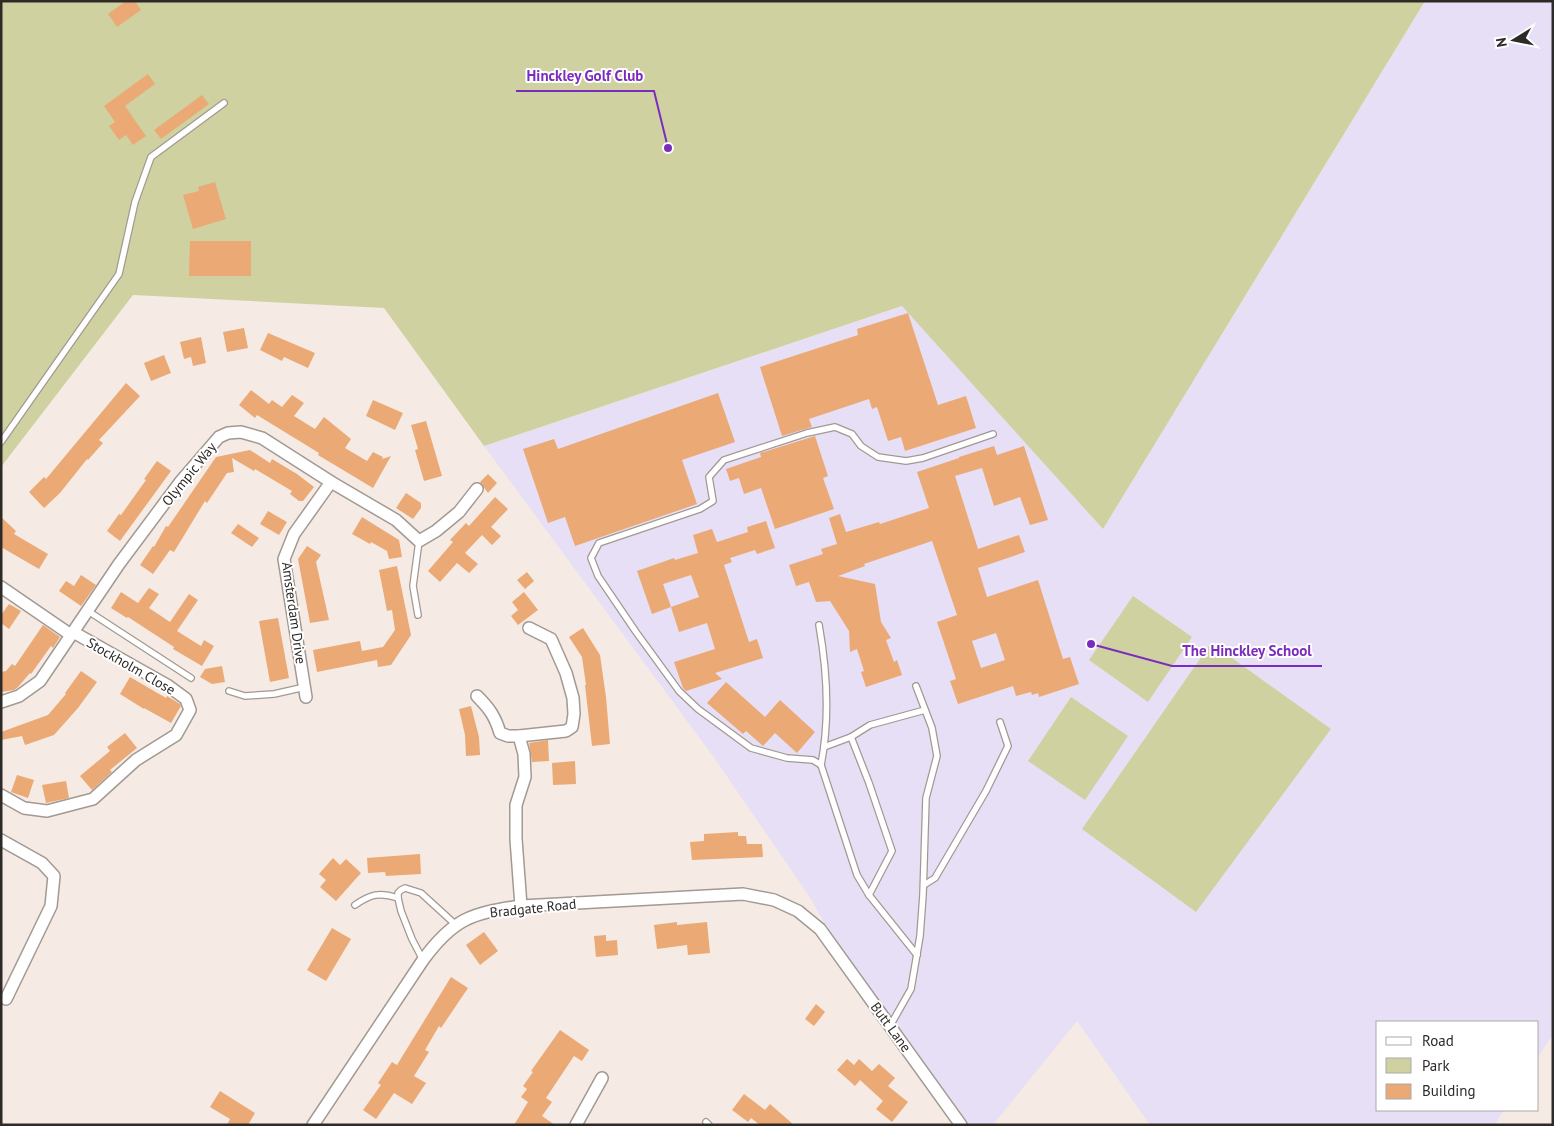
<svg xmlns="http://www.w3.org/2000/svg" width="1554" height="1126" font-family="'PT Sans',sans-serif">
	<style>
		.education { fill: #e7dff5 }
		.green { fill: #cfd2a0 }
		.building { fill: #eba975; fill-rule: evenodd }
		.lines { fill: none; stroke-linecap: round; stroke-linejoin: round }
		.service-casing { stroke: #a29992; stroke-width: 8 }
		.minor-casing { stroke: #a29992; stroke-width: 14 }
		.service { stroke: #fff; stroke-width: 5.5 }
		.minor { stroke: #fff; stroke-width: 11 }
		.labels { text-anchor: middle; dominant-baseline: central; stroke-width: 4; stroke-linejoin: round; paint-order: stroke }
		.street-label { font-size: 14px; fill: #2e2a28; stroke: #fff }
		.leader { fill: none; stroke: #7b2cbf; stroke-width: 2 }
		.callout-dot { fill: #7b2cbf; stroke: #fff; stroke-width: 2 }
		.callout-label { font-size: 15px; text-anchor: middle; font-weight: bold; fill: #7b2cbf; stroke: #fff; stroke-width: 4; stroke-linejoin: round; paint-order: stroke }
	</style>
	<rect width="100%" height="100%" fill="#f5ebe4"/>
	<polygon class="education" points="1425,1 1553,1 1553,1034 1538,1057 1538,1022 1378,1022 1378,1110 1504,1110 1495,1125 1150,1125 1077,1021 993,1125 969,1125 910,1049 832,936 809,896 715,759 484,446 903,306 1103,529"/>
	<g class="green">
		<polygon points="1,1 1425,1 1103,529 902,306 484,446 384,308 133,295 1,467"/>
		<polygon points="1133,596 1192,637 1148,702 1089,660"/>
		<polygon points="1211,643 1331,729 1196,912 1082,829"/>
		<polygon points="1071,697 1128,736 1085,800 1028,761"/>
	</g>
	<g class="building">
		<polygon points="126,1 135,1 141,10 117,27 108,14"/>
		<polygon points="148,74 155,84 125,106 146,136 133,145 126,135 119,140 109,126 115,122 104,106"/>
		<polygon points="202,95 209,104 161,139 154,130"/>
		<polygon points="215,182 226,219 193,229 183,195 199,191 198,187"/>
		<polygon points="190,241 251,241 251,276 189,276"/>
		<polygon points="908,313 938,405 966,396 976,428 905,451 901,437 888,441 877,407 872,409 869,399 809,419 812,427 782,436 760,367 858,335 857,329"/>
		<polygon points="244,328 248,348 227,352 223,332"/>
		<polygon points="268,333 315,353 308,368 284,357 282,361 260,350"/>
		<polygon points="201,337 206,363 193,366 191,357 184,359 180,342"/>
		<polygon points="164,355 171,373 151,381 144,363"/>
		<polygon points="126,383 140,396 99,440 103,443 88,460 87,459 60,493 44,508 29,492 44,477 46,479"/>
		<polygon points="251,390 269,404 272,400 282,407 292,395 304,403 294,416 315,429 324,417 351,439 345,448 367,461 373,452 383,457 382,459 391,456 373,488 318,455 319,453 257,415 255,418 239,405"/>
		<polygon points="718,393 735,442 682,460 697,504 575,546 565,517 548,523 523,449 554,439 558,449"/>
		<polygon points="373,400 403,413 395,430 366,416"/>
		<polygon points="426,421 442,476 424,481 415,450 418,449 411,425"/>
		<polygon points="815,436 828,476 823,478 834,509 775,529 761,488 744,494 739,478 730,481 726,469 761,457 760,453"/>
		<path d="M994,446L997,455L1024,446L1048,520L1030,525L1020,497L994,506L982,468L955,476L978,549L1019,535L1025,552L978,568L987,597L1038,580L1063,659L1070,657L1079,684L1039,697L1038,693L1032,695L1031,692L1016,696L1013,686L958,704L950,681L956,679L937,622L957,615L932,541L864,564L865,566L838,576L875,584L881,622L891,638L886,640L894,662L897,660L902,675L866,687L861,672L864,671L857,649L850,652L849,631L830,601L816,602L809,582L796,586L789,565L823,554L821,549L837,544L829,518L840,514L846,532L879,522L880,524L929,508L917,472L959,458V457ZM996,633L1005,660L981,668L972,641Z"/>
		<polygon points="250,450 270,463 272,459 297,474 314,487 303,501 299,501 290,494 292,491 255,469 254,471 232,458 234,472 227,473 207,503 205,501 174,552 170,550 153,574 140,565 153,546 154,547 166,526 168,527 216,457"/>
		<polygon points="157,461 171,471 120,541 107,531 119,514 121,515 146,480 144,479"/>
		<polygon points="488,474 497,483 488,493 480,482"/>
		<polygon points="406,493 421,503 421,508 413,519 396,508"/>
		<polygon points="495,497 508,509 491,527 501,536 492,545 482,535 465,553 478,564 469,573 457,563 440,582 428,571 453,542 450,540 466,523 469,526"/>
		<polygon points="268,511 287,522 279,535 260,524"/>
		<polygon points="1,517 16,531 14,534 48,554 39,569 1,547"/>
		<polygon points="362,517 399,540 402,557 389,559 387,551 371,542 370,544 352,534"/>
		<path d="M766,521L775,548L757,554L755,550L730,558L732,562L724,565L749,642L757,639L763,658L715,673L722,679L686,691L683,688L674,662L715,649L707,623L679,632L671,607L652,614L637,571L674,558L675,560L698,553L693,535L712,529L717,542L748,532L747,527ZM691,575L699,597L671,607L663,584Z"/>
		<polygon points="238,524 259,538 252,547 231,533"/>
		<polygon points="307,546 321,555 316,562 329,620 310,623 298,559"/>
		<polygon points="397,566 411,635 391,665 378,667 377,660 317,672 313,650 360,641 362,651 383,647 395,630 392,610 387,611 379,570"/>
		<polygon points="527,572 534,581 525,589 517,580"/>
		<polygon points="81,575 96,585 81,606 59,591 66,581 74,586"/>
		<polygon points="149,588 159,594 149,608 170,622 189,594 198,600 177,631 201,646 204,640 214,646 202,666 173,649 174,647 128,617 127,618 111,608 121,592 138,603"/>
		<polygon points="524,592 538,610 518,625 511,616 518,610 512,602"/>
		<polygon points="9,604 21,611 9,629 1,623 1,615"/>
		<polygon points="278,618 289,678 270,682 259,621"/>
		<polygon points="43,625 60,637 53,648 51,646 31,674 30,673 18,687 14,690 1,692 1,672 6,671 12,664 15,666"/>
		<polygon points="583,628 600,655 606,697 610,744 592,746 585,685 586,685 582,657 569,637"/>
		<polygon points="222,666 225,682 212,684 200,677 205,669"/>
		<polygon points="81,671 97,682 78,708 54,735 25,745 22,736 1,740 1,732 48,715 66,694 65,693"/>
		<polygon points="130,677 166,698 167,696 180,704 181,706 171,723 144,708 144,709 120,694"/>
		<polygon points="726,682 765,717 780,700 815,732 797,753 775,733 763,746 746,731 743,734 707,703"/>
		<polygon points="471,706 479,737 480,755 466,756 465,735 459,709"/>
		<polygon points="125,733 137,748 110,770 112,772 92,790 80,776 110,751 107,747"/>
		<polygon points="548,740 549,761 532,762 529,743"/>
		<polygon points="575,761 576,784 553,785 552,763"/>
		<polygon points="17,775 34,780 28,798 11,792"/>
		<polygon points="66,781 69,798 46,803 42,785"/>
		<polygon points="738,832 738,836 746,836 747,844 762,844 763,857 692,860 690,842 704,841 704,834"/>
		<polygon points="420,854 421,874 386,876 385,872 368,873 367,858"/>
		<polygon points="333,858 340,865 346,859 361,873 336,901 320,887 326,880 319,874"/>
		<polygon points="677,922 677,925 707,922 710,953 688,955 687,945 657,949 654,925"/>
		<polygon points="332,928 351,939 326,981 307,970"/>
		<polygon points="484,932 498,951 480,965 466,945"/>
		<polygon points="606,935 606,941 617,940 618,955 596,957 594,936"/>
		<polygon points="451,977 468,988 441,1028 439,1026 425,1050 429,1052 414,1076 426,1083 412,1104 394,1093 376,1119 363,1110 381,1085 378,1083 392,1062 397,1065"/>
		<polygon points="816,1004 825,1012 814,1026 805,1019"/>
		<polygon points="560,1030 589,1050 582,1061 574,1056 546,1098 552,1102 542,1116 555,1125 514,1125 528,1102 521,1097 527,1089 523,1086 533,1072 531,1071"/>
		<polygon points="847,1059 854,1065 859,1059 872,1071 879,1064 895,1078 888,1086 908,1102 892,1122 876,1109 883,1101 860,1080 855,1086 837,1070"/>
		<polygon points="220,1091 255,1113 248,1125 227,1125 230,1119 210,1107"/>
		<polygon points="744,1094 765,1110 770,1104 794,1125 760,1125 751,1118 748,1122 732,1110"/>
	</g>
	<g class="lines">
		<defs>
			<g id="service">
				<polyline points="1,442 119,274 135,202 151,157 224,103"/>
				<polyline points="88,611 191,678"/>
				<polyline points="418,615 413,586 419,541"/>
				<path d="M819,625C827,670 830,719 821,765L857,875L869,895L917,955"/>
				<polyline points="229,691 245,696 274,694 305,687"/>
				<polyline points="851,737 869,783 892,851 869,895"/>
				<polyline points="824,747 851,737 870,725 925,710"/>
				<polyline points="821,765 813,760 787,758 751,748 698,709 679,691 636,632 598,576 591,558 599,543 700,509 713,501 709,477 724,460 807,433 835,427 852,434 861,446 878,457 906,461 923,458 993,434"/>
				<polyline points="924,885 935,878 986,791 1008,746 1000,722"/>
				<path d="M355,905C371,894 379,892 398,898"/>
				<polyline points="423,960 412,939 401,911 398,898 398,893 401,890 405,888 421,893 456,925"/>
				<polyline points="890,1026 911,989 920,936 923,895 926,798 937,756 932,728 916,686"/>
				<polyline points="706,1122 709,1125"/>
			</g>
			<g id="minor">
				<polyline points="1,587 71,635"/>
				<path d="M477,696C489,708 495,716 500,733L508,736H519L524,754L525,777L516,805V839L521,906"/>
				<polyline points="306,697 284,559 294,534 331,482"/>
				<polyline points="1,702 19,696 40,681 119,564 181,481 219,437 228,433 241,432 262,438 331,482 396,520 419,541 436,531 459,512 477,489"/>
				<polyline points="519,736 566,731 572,727 574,714 573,698 566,673 551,639 529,628"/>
				<polyline points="1,795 24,808 47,811 93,799 136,760 176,735 190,710 186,699 167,685 73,632"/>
				<polyline points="1,840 42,863 54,876 51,906 6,999"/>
				<path d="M313,1125L423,960C453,919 471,913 521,906L743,894L774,900L798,911L820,929L961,1125"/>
				<polyline points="576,1125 602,1078"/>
			</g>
		</defs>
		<use href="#service" class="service-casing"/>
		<use href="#minor" class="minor-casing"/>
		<use href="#service" class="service"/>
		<use href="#minor" class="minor"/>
	</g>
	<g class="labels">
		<g class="street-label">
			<text transform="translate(189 474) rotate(-51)">Olympic Way</text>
			<text transform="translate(294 613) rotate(82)">Amsterdam Drive</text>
			<text transform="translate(131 666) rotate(30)">Stockholm Close</text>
			<text transform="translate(533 908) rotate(-6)">Bradgate Road</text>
			<text transform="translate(891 1027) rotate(54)">Butt Lane</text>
		</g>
	</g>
	<path class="leader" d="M668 148L654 91H516M1091 644L1172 666H1322"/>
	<g class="callout-dot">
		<circle cx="668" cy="148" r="5"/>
		<circle cx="1091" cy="644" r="5"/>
	</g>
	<g class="callout-label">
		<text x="585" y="81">Hinckley Golf Club</text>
		<text x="1247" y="656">The Hinckley School</text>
	</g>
	<rect width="1554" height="1126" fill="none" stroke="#2e2a28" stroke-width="5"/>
	<rect x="1376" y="1021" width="162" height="90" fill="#ffffff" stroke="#abaaa9"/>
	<rect x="1386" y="1037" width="25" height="8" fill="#ffffff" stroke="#abaaa9"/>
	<text x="1422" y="1046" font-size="15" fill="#2e2a28">Road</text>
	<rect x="1386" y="1058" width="25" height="15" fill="#cfd2a0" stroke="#abaaa9"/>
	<text x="1422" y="1071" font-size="15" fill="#2e2a28">Park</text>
	<rect x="1386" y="1084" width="25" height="15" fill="#eba975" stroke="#abaaa9"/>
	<text x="1422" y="1096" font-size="15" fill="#2e2a28">Building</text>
	<g transform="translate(1514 40) rotate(260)" stroke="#ffffff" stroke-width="4" paint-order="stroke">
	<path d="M0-4L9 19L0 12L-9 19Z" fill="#2e2a28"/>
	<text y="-8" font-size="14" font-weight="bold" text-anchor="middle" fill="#2e2a28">N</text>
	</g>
</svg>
